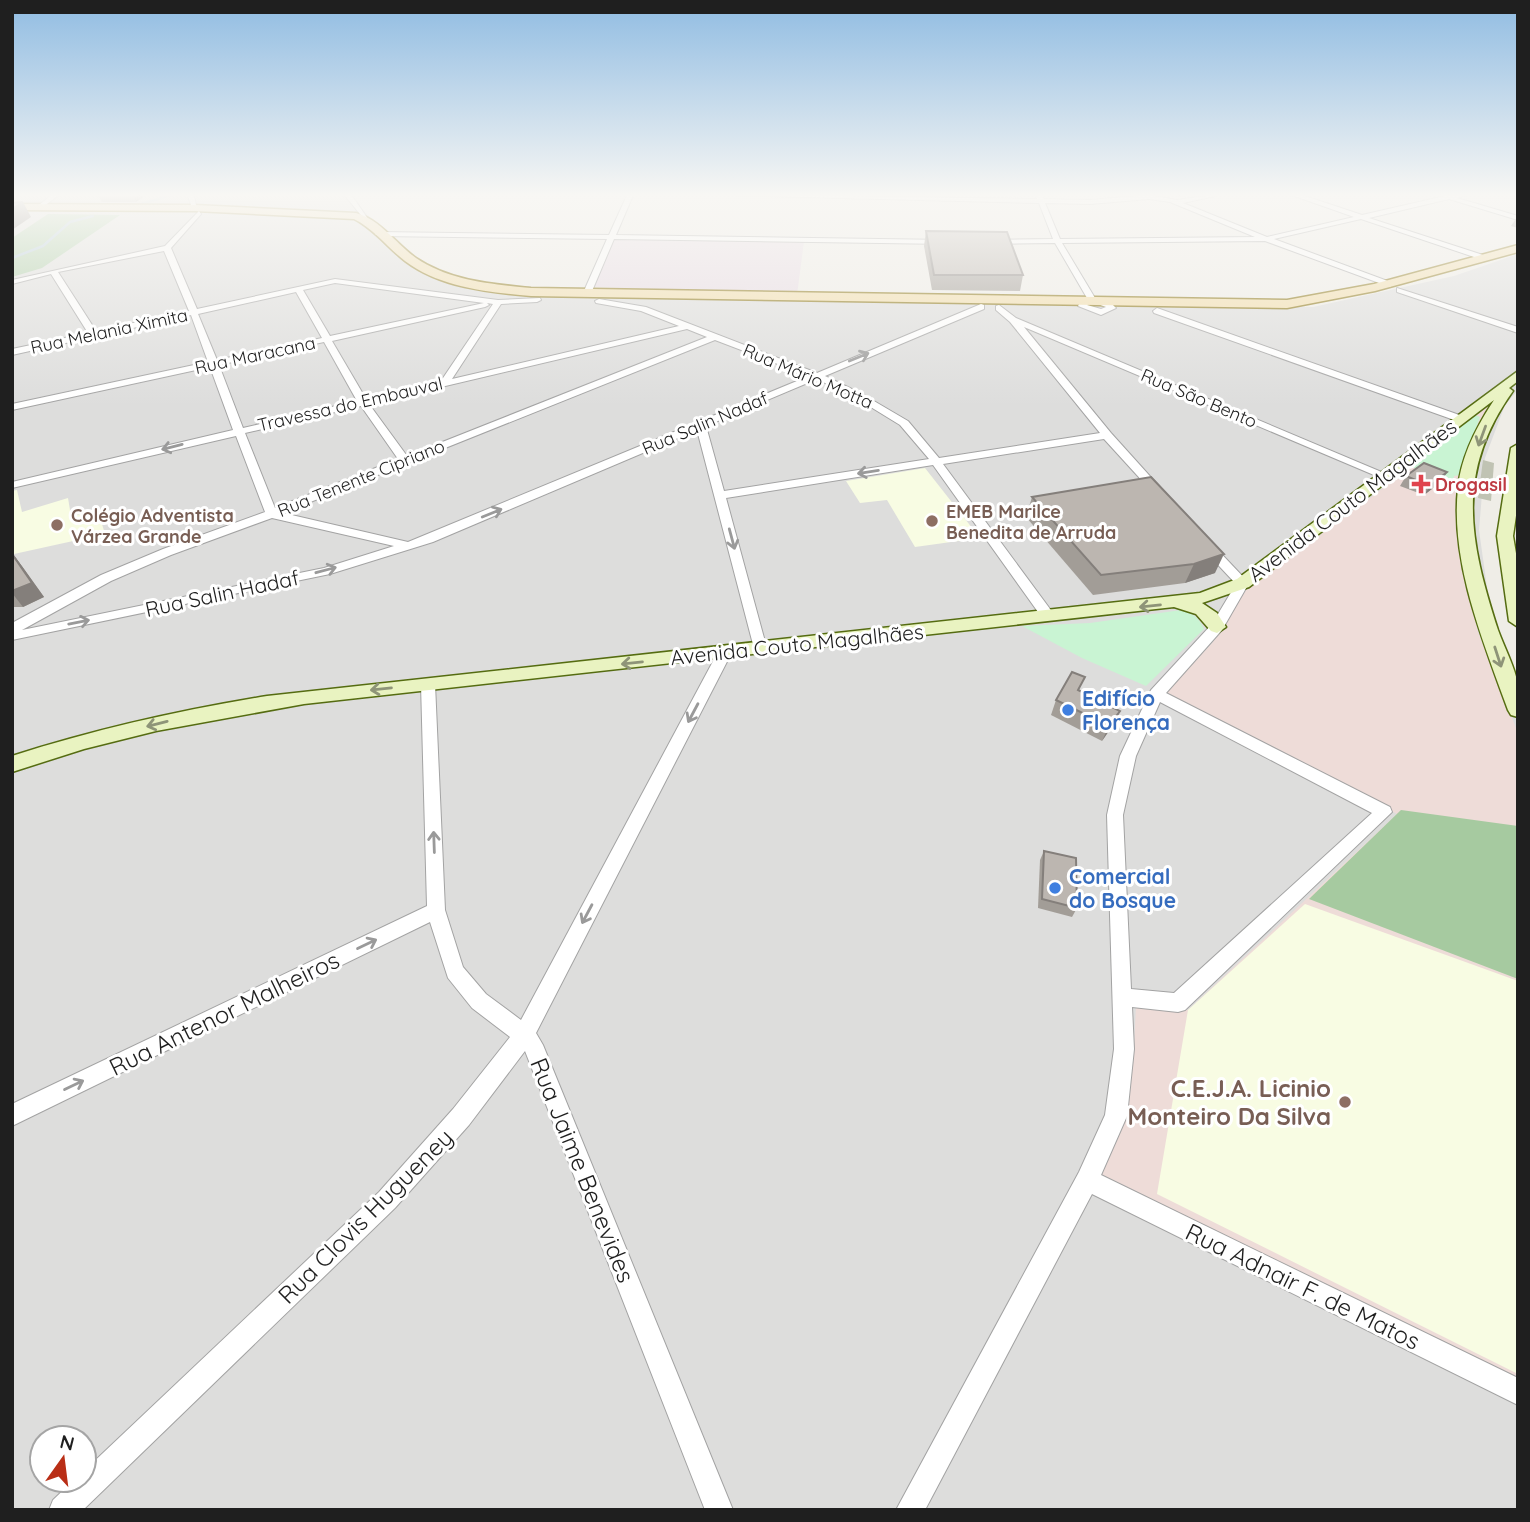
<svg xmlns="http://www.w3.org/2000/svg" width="1530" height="1522" font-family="Quicksand,sans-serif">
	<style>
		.residential { fill: #dddddc; fill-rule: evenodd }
		.commercial { fill: #eedcd8 }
		.industrial { fill: #e7dae3 }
		.education { fill: #f8fce3 }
		.construction { fill: #c0c3b3 }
		.forest { fill: #a6caa0 }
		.park { fill: #c9f4d3 }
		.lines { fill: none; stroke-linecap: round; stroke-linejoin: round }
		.stream { stroke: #acc7d8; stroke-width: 2.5 }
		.minor-casing { stroke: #a3a3a3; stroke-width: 2 }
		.secondary-casing { stroke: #556c11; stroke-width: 3 }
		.primary-casing { stroke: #8a7411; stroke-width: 3 }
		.minor { fill: #fff; fill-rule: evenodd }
		.secondary { fill: #e9f3c1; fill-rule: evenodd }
		.primary { fill: #f2dda9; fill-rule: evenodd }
		.wall { fill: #a29d97 }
		.shaded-wall { fill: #847f7b }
		.building { fill: #bcb6b0; stroke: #847f7b; stroke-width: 2 }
		.oneway { stroke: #9a9a9a }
		.oneway2 { stroke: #8e9478 }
		.health-dot { fill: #e0444e; stroke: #fff; stroke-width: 2.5 }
		.education-dot { fill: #8d6e63; stroke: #fff; stroke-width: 2.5 }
		.shop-dot { fill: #3f7fe0; stroke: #fff; stroke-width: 2.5 }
		.labels { text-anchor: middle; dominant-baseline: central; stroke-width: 6; stroke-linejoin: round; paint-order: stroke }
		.far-street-label { font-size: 18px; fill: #1f1f1f; stroke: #fff }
		.far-health-label { font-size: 18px; font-weight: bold; fill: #be3a42; stroke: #fff; text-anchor: start }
		.far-education-label { font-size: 18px; font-weight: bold; fill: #785e54; stroke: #fff; text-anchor: start }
		.street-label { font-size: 21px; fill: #1f1f1f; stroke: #fff }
		.shop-label { font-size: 21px; font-weight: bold; fill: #366cbe; stroke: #fff; text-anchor: start }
		.near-street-label { font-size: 24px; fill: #1f1f1f; stroke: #fff }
		.near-education-label { font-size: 24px; font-weight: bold; fill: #785e54; stroke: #fff; text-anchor: end }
	</style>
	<rect width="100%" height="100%" fill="#efede7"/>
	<path class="residential" d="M12,193H346L413,260L455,282L542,292L1313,307L1454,276L1518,254V390L1505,405L1485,458L1479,530L1492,623L1518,687V1510H12ZM42,1438H84V1480H42Z"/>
	<polygon class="commercial" points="1488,403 1492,404 1478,429 1466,581 1478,632 1518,733 1518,1380 1101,1175 1123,1114 1133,1067 1136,1006 1188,1010 1397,814 1166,693 1213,642 1246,590 1386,486"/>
	<polygon class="industrial" points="615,238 804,241 797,295 593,287"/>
	<g class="education">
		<polygon points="925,468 980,538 915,547 887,500 860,503 846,481"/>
		<polygon points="17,490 22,512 68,498 71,516 98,511 105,534 14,554 12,573 12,491"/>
		<polygon points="1305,904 1518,981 1518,1374 1157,1194 1188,1010"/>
	</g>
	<polygon class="construction" points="1483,460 1494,463 1491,501 1478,498"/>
	<g class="forest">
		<polygon points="48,214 120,215 42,268 12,277 12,238"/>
		<polygon points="1401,810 1518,826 1518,979 1309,899"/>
	</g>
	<g class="park">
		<polygon points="1475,415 1480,417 1460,475 1454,476 1453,482 1406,465"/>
		<path d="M1181,610C1193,613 1199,618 1204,629L1146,686L1082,658L1022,626L1090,623Z"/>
	</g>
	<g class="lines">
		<g class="stream">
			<polyline points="138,205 178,193"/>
			<polyline points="12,258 43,246 70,222 93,216"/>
		</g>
		<defs>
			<g id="minor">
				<polygon points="54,193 61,193 43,207 39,207 39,205"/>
				<polygon points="187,193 193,193 197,209 192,208"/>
				<polygon points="343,193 350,193 368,219 364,219"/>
				<polygon points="628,193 634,193 616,235 947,240 951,242 947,244 614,239 592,291 588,293 584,291 607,239 379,236 375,234 379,232 609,235"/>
				<path d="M649,193L1037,199L1035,193H1041L1044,199L1090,200L1149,195L1177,200L1228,193L1183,203L1267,237L1354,217L1286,193H1296L1362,215L1458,193H1471L1457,198L1518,216V220L1449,199L1369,218L1486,256L1483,260L1361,219L1274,239L1393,283L1390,287L1265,241L1062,243L1095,298L1109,301L1116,308L1101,315L1078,306L1082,299L1087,298L1055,243L990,244L986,242L990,240L1053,239L1039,203ZM1149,199L1170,202L1255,237L1060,239L1045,203L1090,204ZM1092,302L1106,307L1101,309L1087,305Z"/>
				<path d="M199,211L201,214L171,248L197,309L335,279L498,300L540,298L541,300L537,302L501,304L452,379L679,326L641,311L596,303L595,301L599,299L646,307L817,373L981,304L984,305V309L825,376L862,394L908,421L939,458L1100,433L1010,322L996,310V306L999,305L1016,318L1391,476L1381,478L1024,327L1111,433L1166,494L1156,496L1104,439L943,464L1053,613V619H1043L933,465L726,498L767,649L765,652H755L697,430L433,542L330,574L12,640V623L101,575L163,549L265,512L236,436L12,488V482L233,430L210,367L12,410V404L208,362L191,315L12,355V349L88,333L51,274L12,284V280L165,246ZM164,251L189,311L96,331L58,272ZM335,283L484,303L330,336L303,290ZM296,292L322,338L217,360L198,314ZM487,303L493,304L441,381L366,399L332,341L485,307L489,305ZM687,329L707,337L407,456L369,404ZM715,340L809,376L408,542L283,513ZM324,342L357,401L243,428L219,365ZM817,379L856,398L900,425L929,459L724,491L706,426ZM361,406L398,459L275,508L245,433ZM272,518L394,546L324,568L22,630L111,581L171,555Z"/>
				<polygon points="1397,288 1518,327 1518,333 1397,292"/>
				<polygon points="1157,308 1465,417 1466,419 1457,421 1154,313 1153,311"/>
				<path d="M1208,543L1212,544L1249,583L1222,630L1166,693L1390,807L1392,812L1185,1010L1178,1012L1132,1007L1134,1049L1127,1116L1101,1175L1518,1378V1405L1092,1194L925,1510H896L1079,1172L1105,1115L1114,1049L1107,815L1120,756L1151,690L1212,624L1236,584L1204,550V544ZM1160,702L1372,813L1174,993L1131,989L1123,815L1136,756Z"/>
				<polygon points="725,647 732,652 536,1033 543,1045 733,1510 705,1510 525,1051 469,1125 395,1208 83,1510 49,1510 53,1500 74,1480 84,1480 84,1471 379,1192 453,1109 510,1037 472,1008 448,978 430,922 12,1126 12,1104 427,906 421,684 428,679 435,684 445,910 463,967 486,994 521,1020 718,652"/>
			</g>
			<g id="secondary">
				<path d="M1518,371V381L1509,388L1513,391C1455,472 1469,540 1498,630C1504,647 1515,667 1518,685C1519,695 1518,707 1518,717L1511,715L1508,710C1483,641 1450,562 1458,488C1461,456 1477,426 1494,400L1249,587L1202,603L1217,613L1226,627L1217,633L1211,631L1196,614L1174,607L304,704L156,731L84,749L12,772V756C96,729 181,710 267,696L1200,593L1237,579Z"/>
				<polygon points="1518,444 1518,502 1513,536 1518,565 1518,627 1509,621 1497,536 1511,448"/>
			</g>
			<path id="primary" d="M12,204L195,205L356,213C381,220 396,244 416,258C450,281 491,284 531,288L1287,300L1374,284L1518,245V252L1375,291L1287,308L531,296C488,292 441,288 405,261C388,248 374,229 354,219L195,211L12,210Z"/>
		</defs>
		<use href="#minor" class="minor-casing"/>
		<use href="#secondary" class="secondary-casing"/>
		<use href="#primary" class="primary-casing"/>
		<use href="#minor" class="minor"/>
		<use href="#secondary" class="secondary"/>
		<use href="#primary" class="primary"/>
	</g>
	<g class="wall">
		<polygon points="97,193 149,193 136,202 102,202"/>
		<polygon points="1517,217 1518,217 1518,228 1511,226"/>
		<polygon points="926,231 1023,275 1020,291 932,290 924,246"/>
		<polygon points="1447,472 1441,482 1424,495 1400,486 1406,476"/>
		<polygon points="1151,477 1215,573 1185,583 1093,595 1026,517 1032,497"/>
		<polygon points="13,554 24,569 44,597 23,607 12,607"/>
		<polygon points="1080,691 1113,725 1102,741 1051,715 1056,700"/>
		<polygon points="1044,851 1077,908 1072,917 1038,908 1040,860"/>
	</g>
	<g class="shaded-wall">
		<polygon points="132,193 149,193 136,202"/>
		<polygon points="1179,193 1203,193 1177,197"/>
		<polygon points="23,202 31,217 12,230 12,209"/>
		<polygon points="1447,472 1441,482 1424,495 1430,486"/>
		<polygon points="13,554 24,569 44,597 23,607 12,593"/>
		<polygon points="1224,554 1215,573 1185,583 1194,564"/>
		<polygon points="1120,711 1113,725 1102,741 1109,726"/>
	</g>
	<g class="building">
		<polygon points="23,202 12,209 12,203"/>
		<polygon points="926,231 1007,232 1023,275 934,275"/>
		<polygon points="1424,463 1447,472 1430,486 1406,476"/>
		<polygon points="1151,477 1224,554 1194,564 1101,575 1032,497"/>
		<polygon points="12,554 32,583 12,591"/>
		<polygon points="1072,672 1085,677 1078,690 1120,711 1109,726 1056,700"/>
		<polygon points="1044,851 1076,858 1077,908 1042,899"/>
	</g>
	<defs><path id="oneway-shaft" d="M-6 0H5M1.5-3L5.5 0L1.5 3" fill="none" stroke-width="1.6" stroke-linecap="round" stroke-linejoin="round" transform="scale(1.75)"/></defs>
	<g class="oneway">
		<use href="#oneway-shaft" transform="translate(859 357) rotate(-22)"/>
		<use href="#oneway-shaft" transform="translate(172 447) rotate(166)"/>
		<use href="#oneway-shaft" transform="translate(868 472) rotate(171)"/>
		<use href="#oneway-shaft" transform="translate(492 513) rotate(-22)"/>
		<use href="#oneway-shaft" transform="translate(732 539) rotate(75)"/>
		<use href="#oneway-shaft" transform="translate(326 570) rotate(-15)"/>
		<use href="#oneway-shaft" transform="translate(79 622) rotate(-11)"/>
		<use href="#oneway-shaft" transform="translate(693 713) rotate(118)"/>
		<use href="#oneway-shaft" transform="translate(434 842) rotate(-92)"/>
		<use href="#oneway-shaft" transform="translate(587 914) rotate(118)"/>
		<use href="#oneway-shaft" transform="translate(367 944) rotate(-26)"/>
		<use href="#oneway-shaft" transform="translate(74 1085) rotate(-26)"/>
	</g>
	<g class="oneway2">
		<use href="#oneway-shaft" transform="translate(1482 436) rotate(110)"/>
		<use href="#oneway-shaft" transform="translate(1150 606) rotate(174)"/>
		<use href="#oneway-shaft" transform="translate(1498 657) rotate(72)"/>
		<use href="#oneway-shaft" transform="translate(632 663) rotate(174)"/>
		<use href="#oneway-shaft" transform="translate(381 689) rotate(174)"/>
		<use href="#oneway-shaft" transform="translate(157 724) rotate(166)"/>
	</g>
	<linearGradient id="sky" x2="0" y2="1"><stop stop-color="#90bce2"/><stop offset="0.48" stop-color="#f8f7f4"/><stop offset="1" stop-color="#f8f7f4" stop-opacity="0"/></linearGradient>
	<rect width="1530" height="406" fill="url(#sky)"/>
	<path class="health-dot" d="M1417.5 473.5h7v7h7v7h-7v7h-7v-7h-7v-7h7z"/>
	<g class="education-dot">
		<circle cx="932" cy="521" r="7"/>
		<circle cx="57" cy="525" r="7"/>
		<circle cx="1345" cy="1102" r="7"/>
	</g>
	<g class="shop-dot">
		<circle cx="1068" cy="710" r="7"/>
		<circle cx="1055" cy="888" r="7"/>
	</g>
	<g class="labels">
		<g class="far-street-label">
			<text transform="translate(109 331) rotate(-12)">Rua Melania Ximita</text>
			<text transform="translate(255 355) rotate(-12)">Rua Maracana</text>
			<text transform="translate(808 376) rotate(23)">Rua Mário Motta</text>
			<text transform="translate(1199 398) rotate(23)">Rua São Bento</text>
			<text transform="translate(350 404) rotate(-13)">Travessa do Embauval</text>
			<text transform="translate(705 423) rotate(-23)">Rua Salin Nadaf</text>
			<text transform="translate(361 478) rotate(-22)">Rua Tenente Cipriano</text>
		</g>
		<g class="far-health-label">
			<text x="1435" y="484">Drogasil</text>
		</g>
		<g class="far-education-label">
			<text x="946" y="511">EMEB Marilce<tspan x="946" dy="21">Benedita de Arruda</tspan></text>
			<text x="71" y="515">Colégio Adventista<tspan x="71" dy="21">Várzea Grande</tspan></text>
		</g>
		<g class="street-label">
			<text transform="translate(1352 500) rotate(-37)">Avenida Couto Magalhães</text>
			<text transform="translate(222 593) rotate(-12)">Rua Salin Hadaf</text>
			<text transform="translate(797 644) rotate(-6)">Avenida Couto Magalhães</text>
		</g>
		<g class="shop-label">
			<text x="1082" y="698">Edifício<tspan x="1082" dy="24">Florença</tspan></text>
			<text x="1069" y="876">Comercial<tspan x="1069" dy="24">do Bosque</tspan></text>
		</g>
		<g class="near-street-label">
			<text transform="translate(224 1013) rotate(-26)">Rua Antenor Malheiros</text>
			<text transform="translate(583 1170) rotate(68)">Rua Jaime Benevides</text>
			<text transform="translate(365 1216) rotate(-45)">Rua Clovis Hugueney</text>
			<text transform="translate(1303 1286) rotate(26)">Rua Adnair F. de Matos</text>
		</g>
		<g class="near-education-label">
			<text x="1331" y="1088">C.E.J.A. Licinio<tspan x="1331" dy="28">Monteiro Da Silva</tspan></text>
		</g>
	</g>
	<rect width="1530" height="1522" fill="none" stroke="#1f1f1f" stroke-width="28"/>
	<g transform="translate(63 1459) rotate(14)"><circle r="33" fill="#ffffff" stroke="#a5a5a5" stroke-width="2"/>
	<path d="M0-5L12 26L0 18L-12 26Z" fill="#b92e16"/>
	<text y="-10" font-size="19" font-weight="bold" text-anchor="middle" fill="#1f1f1f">N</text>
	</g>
</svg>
